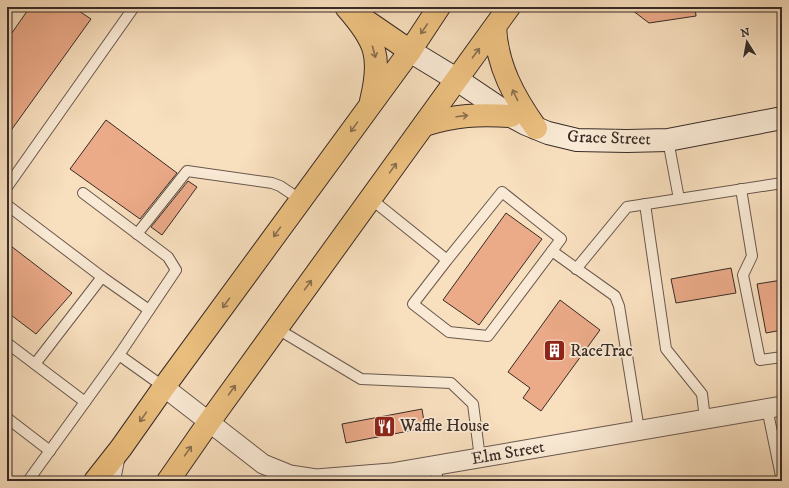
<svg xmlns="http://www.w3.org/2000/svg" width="789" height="488" font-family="'IM FELL DW Pica',serif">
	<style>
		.building { fill: #ebaa88; stroke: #382b27 }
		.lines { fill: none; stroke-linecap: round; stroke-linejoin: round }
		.lane-casing { stroke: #68584d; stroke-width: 12 }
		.street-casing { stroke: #68584d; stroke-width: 21 }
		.secondary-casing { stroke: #382b27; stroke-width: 24 }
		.highway-casing { stroke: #382b27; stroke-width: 24 }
		.lane { stroke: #faead5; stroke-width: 10 }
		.street { stroke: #faead5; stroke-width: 19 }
		.secondary { stroke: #faead5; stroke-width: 22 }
		.highway { stroke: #ecc07f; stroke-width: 22 }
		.oneway { stroke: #896e4f }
		.labels { text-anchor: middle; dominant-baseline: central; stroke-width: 3.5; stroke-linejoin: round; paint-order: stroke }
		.street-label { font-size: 17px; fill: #382b27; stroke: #faead5 }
		.poi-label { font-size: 17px; fill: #382b27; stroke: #faead5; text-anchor: start }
	</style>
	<rect width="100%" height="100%" fill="#f8dfbe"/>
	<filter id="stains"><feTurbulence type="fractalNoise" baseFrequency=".005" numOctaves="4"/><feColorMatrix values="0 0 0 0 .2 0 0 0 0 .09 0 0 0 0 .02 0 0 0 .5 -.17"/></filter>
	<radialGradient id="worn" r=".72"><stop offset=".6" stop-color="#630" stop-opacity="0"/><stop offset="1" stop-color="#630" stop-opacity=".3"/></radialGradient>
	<g class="building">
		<polygon points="30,7 73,7 91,19 7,136 7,40"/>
		<polygon points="628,7 695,7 696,16 649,23"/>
		<polygon points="106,120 177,173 140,219 70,169"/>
		<polygon points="188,181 197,187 162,235 151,227"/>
		<polygon points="506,213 542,239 479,325 443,300"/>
		<polygon points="7,243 72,293 36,334 7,312"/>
		<polygon points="731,268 736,293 676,303 671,279"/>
		<polygon points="782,280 782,330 766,333 757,284"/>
		<polygon points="560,300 600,330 541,411 523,398 530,388 508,372"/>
		<polygon points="422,409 425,428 346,443 342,424"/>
	</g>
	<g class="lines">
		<defs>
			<g id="lane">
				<polyline points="668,140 679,199 782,183"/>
				<polyline points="7,187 134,7"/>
				<polyline points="741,189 752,256 743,275 760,360 782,357"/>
				<polyline points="371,199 447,260 502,192 561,239 488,336 449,332 413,304 447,260"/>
				<polyline points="645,204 666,349 702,394 705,419"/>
				<polyline points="7,205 102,277 149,310"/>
				<polyline points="137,234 187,171 272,183 280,186 301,200"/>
				<polyline points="552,251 615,296 619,306 639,430"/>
				<polyline points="576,269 627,207 679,199"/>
				<polyline points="276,328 361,379 451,383 473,404 480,458"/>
				<polyline points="7,343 85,402"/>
				<polyline points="119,355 164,387"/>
				<polyline points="35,364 102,277"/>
				<polyline points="767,408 782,481"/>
				<polyline points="7,418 50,451"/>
				<polyline points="435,466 438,481"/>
				<polyline points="28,481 119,355 176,270 168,257 83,193"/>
				<polyline points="115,481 119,460"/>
			</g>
			<polyline id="street" points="164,387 263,464 290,475 316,479 391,473 782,406"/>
			<polyline id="secondary" points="410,51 456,79 511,116 526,124 548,133 577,140 627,141 668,140 782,118"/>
			<g id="highway">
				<path d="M346,7C376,41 382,56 371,101"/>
				<polyline points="359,16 410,51"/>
				<path d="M495,27C497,66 514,97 536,128"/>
				<path d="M424,125C456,115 478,114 511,116"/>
				<polyline points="95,481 121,448 164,387 410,51 439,7"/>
				<polyline points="168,481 209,422 509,7"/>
			</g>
		</defs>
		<use href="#lane" class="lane-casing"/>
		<use href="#street" class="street-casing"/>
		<use href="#secondary" class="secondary-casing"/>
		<use href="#highway" class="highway-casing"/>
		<use href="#lane" class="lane"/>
		<use href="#street" class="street"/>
		<use href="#secondary" class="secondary"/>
		<use href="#highway" class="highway"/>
	</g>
	<defs><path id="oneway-shaft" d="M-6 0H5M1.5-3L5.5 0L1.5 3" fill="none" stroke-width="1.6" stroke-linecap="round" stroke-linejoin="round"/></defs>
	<g class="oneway">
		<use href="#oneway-shaft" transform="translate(424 29) rotate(124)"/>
		<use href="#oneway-shaft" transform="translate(374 52) rotate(75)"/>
		<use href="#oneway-shaft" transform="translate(476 53) rotate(-53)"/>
		<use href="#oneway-shaft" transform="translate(515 95) rotate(-116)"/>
		<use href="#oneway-shaft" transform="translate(462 116) rotate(-7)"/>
		<use href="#oneway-shaft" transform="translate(354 127) rotate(126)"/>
		<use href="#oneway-shaft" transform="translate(393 168) rotate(-54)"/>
		<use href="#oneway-shaft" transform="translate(277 232) rotate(126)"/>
		<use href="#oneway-shaft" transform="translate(308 285) rotate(-54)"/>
		<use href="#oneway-shaft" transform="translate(226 303) rotate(126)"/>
		<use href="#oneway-shaft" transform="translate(232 390) rotate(-54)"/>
		<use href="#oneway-shaft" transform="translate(143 417) rotate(125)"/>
		<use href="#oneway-shaft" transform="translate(188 451) rotate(-55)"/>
	</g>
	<defs>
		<symbol id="building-square" viewBox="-11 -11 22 22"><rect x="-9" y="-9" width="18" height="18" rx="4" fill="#8f2418" stroke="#faead5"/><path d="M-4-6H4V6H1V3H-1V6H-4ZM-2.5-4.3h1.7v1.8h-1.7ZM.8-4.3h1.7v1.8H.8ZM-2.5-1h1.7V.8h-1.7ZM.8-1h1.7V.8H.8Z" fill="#fff"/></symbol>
		<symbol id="restaurant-square" viewBox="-11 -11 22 22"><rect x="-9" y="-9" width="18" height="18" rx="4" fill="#8f2418" stroke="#faead5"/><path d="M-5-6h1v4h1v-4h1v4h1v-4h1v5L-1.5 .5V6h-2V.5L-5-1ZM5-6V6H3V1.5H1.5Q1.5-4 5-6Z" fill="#fff"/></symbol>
	</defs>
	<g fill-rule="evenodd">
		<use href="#building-square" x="542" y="338" width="25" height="25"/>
		<use href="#restaurant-square" x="372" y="414" width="25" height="25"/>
	</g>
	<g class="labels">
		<g class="street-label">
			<text transform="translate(609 138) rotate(2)">Grace Street</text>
			<text transform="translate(508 453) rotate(-10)">Elm Street</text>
		</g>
		<g class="poi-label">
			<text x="570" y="351">RaceTrac</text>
			<text x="400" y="426">Waffle House</text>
		</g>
	</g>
	<rect width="789" height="488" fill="none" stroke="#f8dfbe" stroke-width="24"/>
	<rect x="8" y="8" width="773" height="472" fill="none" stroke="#382b27" stroke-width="2"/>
	<rect x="12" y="12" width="765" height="464" fill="none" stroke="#382b27"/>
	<g transform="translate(747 42) rotate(349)" stroke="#faead5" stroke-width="3" paint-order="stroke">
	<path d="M0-3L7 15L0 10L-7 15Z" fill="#382b27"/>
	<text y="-6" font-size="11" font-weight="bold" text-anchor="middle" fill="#382b27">N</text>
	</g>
	<rect width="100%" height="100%" filter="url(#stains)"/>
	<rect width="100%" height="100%" fill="url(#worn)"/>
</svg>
